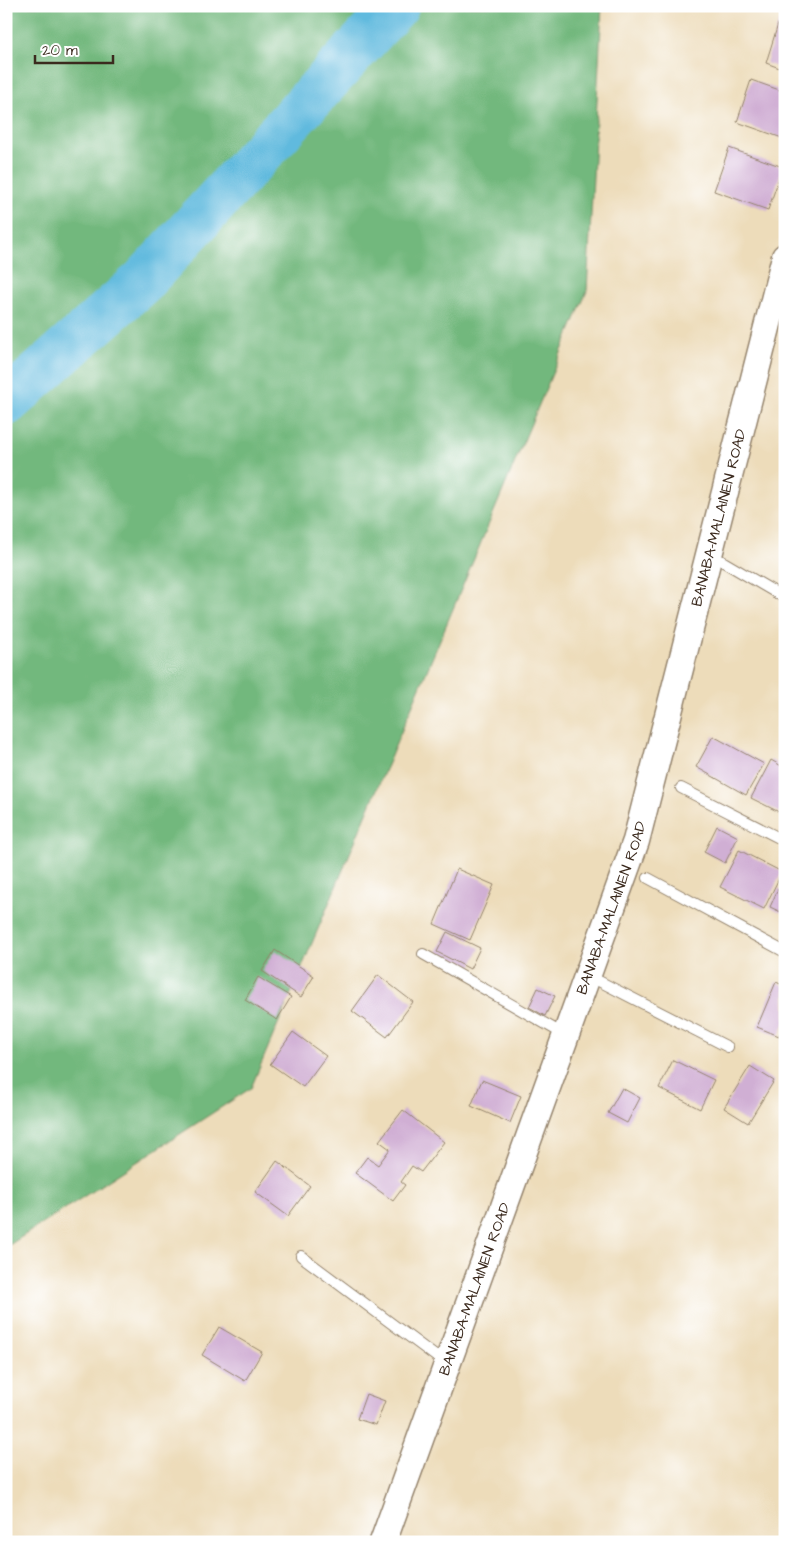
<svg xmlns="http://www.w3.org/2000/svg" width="791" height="1548" font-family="'Architects Daughter',sans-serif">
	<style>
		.forest { fill: #72b87d; stroke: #56714e }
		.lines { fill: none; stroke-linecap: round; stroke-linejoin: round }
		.river { stroke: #61bade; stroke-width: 46 }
		.building { fill: #d0afd4 }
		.service-casing { stroke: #94836c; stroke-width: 12 }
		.tertiary-casing { stroke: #94836c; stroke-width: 29 }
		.service { stroke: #fff; stroke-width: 10 }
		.tertiary { stroke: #fff; stroke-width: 26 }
		.labels { text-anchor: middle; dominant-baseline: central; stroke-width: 4.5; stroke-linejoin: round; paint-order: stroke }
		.street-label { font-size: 15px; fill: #3b2a1e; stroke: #fff }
	</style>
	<rect width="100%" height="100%" fill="#fff"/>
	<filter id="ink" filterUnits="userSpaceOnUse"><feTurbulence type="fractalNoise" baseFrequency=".02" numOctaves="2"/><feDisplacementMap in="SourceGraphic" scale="10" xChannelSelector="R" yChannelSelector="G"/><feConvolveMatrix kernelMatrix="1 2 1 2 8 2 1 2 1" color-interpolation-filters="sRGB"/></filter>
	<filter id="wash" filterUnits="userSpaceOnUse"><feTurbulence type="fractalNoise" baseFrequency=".0096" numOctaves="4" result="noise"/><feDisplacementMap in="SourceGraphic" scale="20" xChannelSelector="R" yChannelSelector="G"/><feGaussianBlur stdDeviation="1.12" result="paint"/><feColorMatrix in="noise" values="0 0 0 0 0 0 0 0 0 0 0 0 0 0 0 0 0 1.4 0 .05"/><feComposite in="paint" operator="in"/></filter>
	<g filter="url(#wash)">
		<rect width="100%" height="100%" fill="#eddcba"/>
		<polygon class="forest" points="6,6 602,6 587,291 251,1088 6,1247"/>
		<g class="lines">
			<polyline class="river" points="6,403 143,281 396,6"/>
		</g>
		<g id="blocks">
			<g class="building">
				<polygon points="757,6 777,6 775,12"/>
				<polygon points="779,21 785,22 785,70 766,63"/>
				<polygon points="751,80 785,92 785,139 737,122"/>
				<polygon points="729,148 783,167 768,210 714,191"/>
				<polygon points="713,736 764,764 746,795 696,767"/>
				<polygon points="771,760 785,768 785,815 751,798"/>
				<polygon points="717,826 738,837 725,863 704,852"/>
				<polygon points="739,850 782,872 764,909 720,887"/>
				<polygon points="457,869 494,885 470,940 434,924"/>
				<polygon points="778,889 785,892 785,914 770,907"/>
				<polygon points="447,932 480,948 470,969 437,952"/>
				<polygon points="275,950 314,976 301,997 262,971"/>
				<polygon points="378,975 413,1002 387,1037 352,1011"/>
				<polygon points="258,977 291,997 277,1020 245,1000"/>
				<polygon points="776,982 785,986 785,1022 779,1036 757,1027"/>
				<polygon points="538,988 555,996 545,1016 529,1007"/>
				<polygon points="293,1032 326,1056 303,1087 270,1064"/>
				<polygon points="673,1060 714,1080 700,1109 659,1088"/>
				<polygon points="750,1066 774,1081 748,1123 724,1108"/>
				<polygon points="482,1080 521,1096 510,1123 471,1106"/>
				<polygon points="622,1088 640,1098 627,1123 608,1113"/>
				<polygon points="403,1110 444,1142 421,1172 412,1166 401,1182 405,1185 393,1201 355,1173 367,1157 378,1165 390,1149 379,1141"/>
				<polygon points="277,1161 310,1186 288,1216 255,1192"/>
				<polygon points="219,1327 262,1352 245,1381 202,1355"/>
				<polygon points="366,1394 385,1401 376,1425 357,1419"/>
			</g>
		</g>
	</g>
	<g filter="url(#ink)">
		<use href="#blocks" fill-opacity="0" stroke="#94836c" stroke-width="1"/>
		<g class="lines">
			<defs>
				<g id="service">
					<polyline points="710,554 785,598"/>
					<polyline points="681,788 785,841"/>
					<polyline points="648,878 785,952"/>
					<polyline points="423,954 565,1035"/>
					<polyline points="589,976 728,1047"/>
					<polyline points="301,1256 446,1364"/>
				</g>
				<g id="tertiary">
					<path id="s1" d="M383,1542L636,841L785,257"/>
				</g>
			</defs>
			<use href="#service" class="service-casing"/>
			<use href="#tertiary" class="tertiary-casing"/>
			<use href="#service" class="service"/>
			<use href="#tertiary" class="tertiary"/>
		</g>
	</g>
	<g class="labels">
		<g class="street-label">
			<text stroke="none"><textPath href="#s1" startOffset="1079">BANABA-MALAINEN ROAD</textPath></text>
			<text stroke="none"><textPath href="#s1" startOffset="674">BANABA-MALAINEN ROAD</textPath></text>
			<text stroke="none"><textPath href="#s1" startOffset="269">BANABA-MALAINEN ROAD</textPath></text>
		</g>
	</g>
	<rect width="791" height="1548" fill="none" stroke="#fff" stroke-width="25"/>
	<path d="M35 55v8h78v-8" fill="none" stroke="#3b2a1e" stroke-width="2.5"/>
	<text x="42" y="55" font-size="15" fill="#3b2a1e" stroke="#ffffff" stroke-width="4" paint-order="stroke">20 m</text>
</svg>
